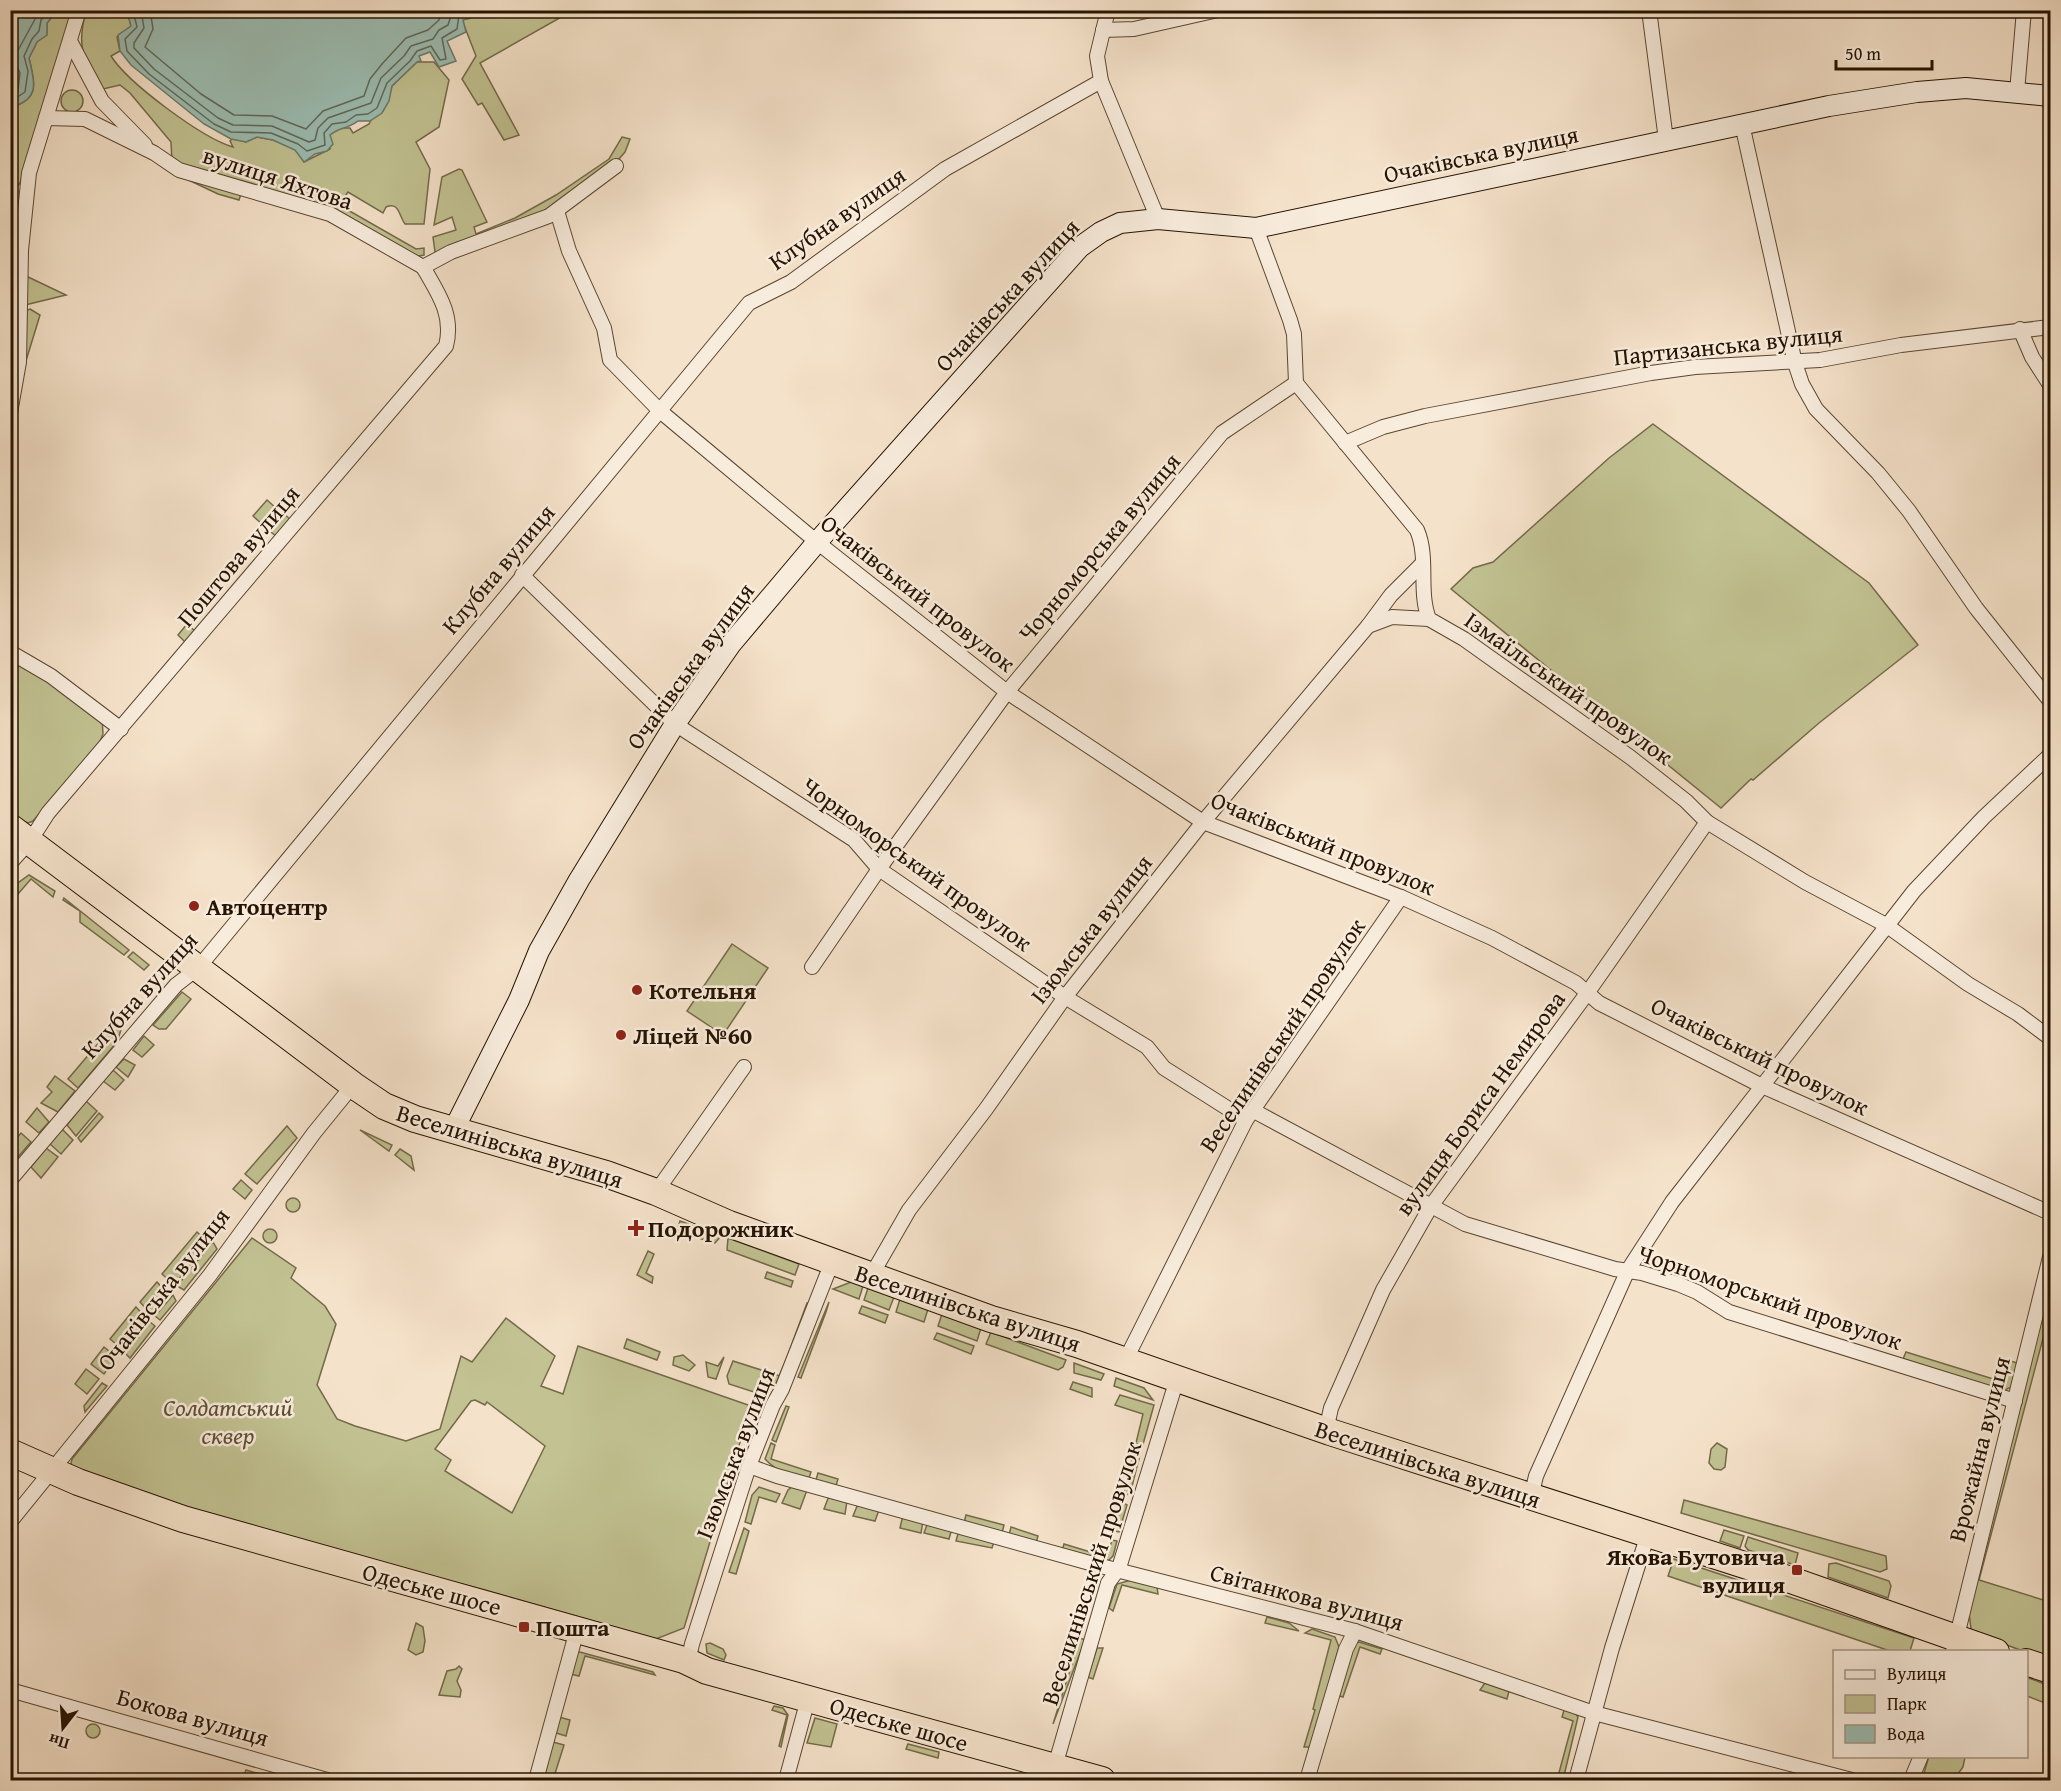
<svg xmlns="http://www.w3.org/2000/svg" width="2061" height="1791" font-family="'Gentium Book Plus',serif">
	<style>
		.green { fill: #c2c292; stroke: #746a49; stroke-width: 1.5; fill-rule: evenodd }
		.water { fill: #9cbeb3; stroke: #6d7a6b; stroke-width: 1.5 }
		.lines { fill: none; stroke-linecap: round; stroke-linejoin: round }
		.shore { stroke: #61685a; stroke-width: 1.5 }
		.street-casing { stroke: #5a4732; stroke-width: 16 }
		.secondary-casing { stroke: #261300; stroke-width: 22 }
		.highway-casing { stroke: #261300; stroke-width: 28 }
		.street { stroke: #f8ecdd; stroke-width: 14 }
		.secondary { stroke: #f8ecdd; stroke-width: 20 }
		.highway { stroke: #f5e2ca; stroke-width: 26 }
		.poi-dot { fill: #8f2418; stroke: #f8ecdd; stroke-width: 2 }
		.labels { text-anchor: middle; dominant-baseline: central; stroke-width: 5; stroke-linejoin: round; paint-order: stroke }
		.street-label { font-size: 24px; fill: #261300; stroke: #f8ecdd }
		.poi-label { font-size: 24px; font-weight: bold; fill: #261300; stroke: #f8ecdd; text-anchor: start }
		.park-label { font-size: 24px; font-style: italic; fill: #5d5033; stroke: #f8ecdd }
	</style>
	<rect width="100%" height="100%" fill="#f5e2ca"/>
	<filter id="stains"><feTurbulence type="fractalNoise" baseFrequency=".00333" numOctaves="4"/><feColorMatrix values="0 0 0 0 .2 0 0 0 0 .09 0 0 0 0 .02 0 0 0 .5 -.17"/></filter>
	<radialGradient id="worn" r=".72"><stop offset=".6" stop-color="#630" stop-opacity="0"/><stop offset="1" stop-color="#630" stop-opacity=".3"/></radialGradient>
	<g class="green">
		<path d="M57,11H74L20,183L11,196L10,116L15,106C41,97 34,79 29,58L37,42L47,33V23Z"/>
		<path d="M86,11H127L131,26L117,37L120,51L111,56C128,83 202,138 233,147L230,141L233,138L246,142L257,137L273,140L295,149L304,162L330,149V135L339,128H350L353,133L369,124L372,118L383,111L392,86L417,62H434L449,80L439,127L416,142L430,169L424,224H405C399,216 399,201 386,207L383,213L348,192L339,205L416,249L424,248V255L413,257L353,220L172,162L171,142L130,93L120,85L103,89C83,58 76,48 86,11Z"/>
		<polygon points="477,11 572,11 480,63 519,135 504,140 482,103 478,105 462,79 476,56 462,20 474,16"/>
		<circle cx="72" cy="101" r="11"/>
		<polygon points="622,137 630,139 625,152 613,166 547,213 438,253 435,252 433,237 456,230 452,217 434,225 442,177 459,169 462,170 487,222 474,227 476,234 515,218 556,195 609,159"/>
		<polygon points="178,175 241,194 239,200 218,194"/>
		<polygon points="13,206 19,210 18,313 11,393 10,207"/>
		<polygon points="24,275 66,295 25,305"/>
		<polygon points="30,309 40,315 25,364 25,311"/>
		<polygon points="1653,424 1869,583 1918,645 1819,723 1753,780 1751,779 1721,808 1451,589 1473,568 1493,562 1609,458"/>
		<polygon points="267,500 276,508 262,524 253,516"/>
		<polygon points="278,509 290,519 276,536 263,526"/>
		<polygon points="187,624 195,631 185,642 178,635"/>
		<polygon points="11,656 102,718 103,734 99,744 33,821 28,823 11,816"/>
		<polygon points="29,875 55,891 53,897 31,879 11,902 11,888"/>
		<polygon points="64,898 129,950 124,955 80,922 80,911 63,900"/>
		<polygon points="732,944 768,968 723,1035 687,1011"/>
		<polygon points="133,952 149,965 144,970 128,957"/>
		<polygon points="182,992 191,999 166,1029 159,1029 153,1025"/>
		<polygon points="113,1026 121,1030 117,1042 78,1088 68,1079"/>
		<polygon points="144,1036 154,1045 142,1057 133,1050"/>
		<polygon points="124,1059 135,1065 128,1077 116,1067"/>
		<polygon points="113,1070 124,1080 115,1090 103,1081"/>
		<polygon points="55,1076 75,1091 58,1112 41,1103 52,1092 47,1087"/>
		<polygon points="86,1101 97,1111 76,1136 67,1125"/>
		<polygon points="37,1108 49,1122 39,1133 26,1122"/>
		<polygon points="99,1113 103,1117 81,1142 78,1138"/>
		<polygon points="287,1126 297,1138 257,1184 245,1174"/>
		<polygon points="62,1129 73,1140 61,1154 50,1144"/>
		<polygon points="360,1130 392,1145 389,1151"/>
		<polygon points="21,1133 31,1142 18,1157 11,1151 11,1144"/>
		<polygon points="46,1148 58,1157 41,1178 31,1167"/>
		<polygon points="400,1149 411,1156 414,1170 395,1155"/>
		<polygon points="241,1180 252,1190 245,1199 233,1189"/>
		<circle cx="293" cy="1205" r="7"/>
		<polygon points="680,1221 721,1236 715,1243 710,1242 677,1230"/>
		<circle cx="270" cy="1236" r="7"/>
		<polygon points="197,1232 208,1242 174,1285 162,1274"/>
		<path d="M252,1238L296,1268L291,1278L325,1306L336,1324L317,1385L337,1419L355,1426L406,1441L440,1429L461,1356L472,1362L506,1318L555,1356L541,1386L563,1394L578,1346L751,1406L684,1628L656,1639L485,1590L256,1531L70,1468L72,1459ZM475,1400L485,1405L487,1402L545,1446L512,1513L445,1471L451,1460L435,1449L471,1401Z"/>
		<polygon points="728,1238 799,1264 795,1275 727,1250"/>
		<polygon points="213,1242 217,1249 184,1290 177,1286"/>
		<polygon points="648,1251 654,1254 646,1273 653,1277 652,1283 637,1275"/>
		<polygon points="767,1272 793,1281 791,1287 765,1278"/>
		<polygon points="2050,1279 2050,1312 1979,1580 2050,1602 2050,1661 1977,1634 1971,1629 1969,1613"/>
		<polygon points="157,1282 167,1293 151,1314 140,1302"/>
		<polygon points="851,1282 863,1286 859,1299 833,1289"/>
		<polygon points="868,1288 894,1297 889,1310 864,1300"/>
		<polygon points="173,1295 176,1301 160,1320 155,1316"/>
		<polygon points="900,1299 928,1309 924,1322 896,1312"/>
		<polygon points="829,1302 826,1312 801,1378 798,1377"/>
		<polygon points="807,1303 809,1304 775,1386 757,1393 729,1384 727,1376 733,1361 780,1376"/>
		<polygon points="862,1306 888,1315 885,1323 859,1313"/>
		<polygon points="136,1307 147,1319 123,1350 110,1339"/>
		<polygon points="942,1314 981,1328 977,1341 938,1326"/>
		<polygon points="150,1322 155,1326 130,1358 125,1353"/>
		<polygon points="991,1332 1066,1360 1063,1367 1058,1370 986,1344"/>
		<polygon points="937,1333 974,1346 971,1354 934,1339"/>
		<polygon points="627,1339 660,1352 657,1360 624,1348"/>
		<polygon points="104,1347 116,1357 104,1374 91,1364"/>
		<polygon points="1906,1352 2003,1382 2008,1360 2017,1363 2012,1387 2002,1391 1903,1359"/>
		<polygon points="683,1355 695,1365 689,1371 673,1365 674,1357"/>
		<polygon points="724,1357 716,1379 708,1377 706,1362 718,1366"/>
		<polygon points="1074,1363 1104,1374 1101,1380 1074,1373"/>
		<polygon points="86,1369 99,1379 87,1394 75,1384"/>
		<polygon points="1116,1378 1144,1388 1153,1400 1114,1386"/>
		<polygon points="1073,1382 1092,1388 1092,1397 1070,1389"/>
		<polygon points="102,1383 107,1386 85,1412 84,1406"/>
		<polygon points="1120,1395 1154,1405 1142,1448 1136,1443 1143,1414 1115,1405"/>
		<polygon points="786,1406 789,1407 776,1442 772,1440"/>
		<path d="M771,1443L775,1445L771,1459L811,1472L808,1481C791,1476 777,1472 765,1459Z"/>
		<polygon points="1717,1443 1727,1449 1725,1467 1721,1470 1714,1469 1709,1463 1711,1449"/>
		<polygon points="1137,1449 1141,1451 1130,1494 1123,1495 1134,1451"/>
		<polygon points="818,1473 838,1479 835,1489 815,1483"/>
		<polygon points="793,1486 807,1490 800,1509 782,1503 788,1490"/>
		<polygon points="759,1487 780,1494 776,1502 759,1497 751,1524 745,1522 752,1495"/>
		<polygon points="829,1496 847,1501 845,1514 824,1509"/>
		<polygon points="1684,1500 1886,1556 1887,1569 1880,1572 1681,1513"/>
		<polygon points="1121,1502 1127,1505 1119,1532 1114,1531"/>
		<polygon points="858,1504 879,1510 875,1521 853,1516"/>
		<polygon points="903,1515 923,1521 921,1533 900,1528"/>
		<polygon points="966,1515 1004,1525 1002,1533 964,1523"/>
		<polygon points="928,1522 952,1528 949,1539 924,1533"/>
		<polygon points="1011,1527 1038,1536 1036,1543 1009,1535"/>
		<polygon points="744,1528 749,1531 736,1574 729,1572"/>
		<polygon points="959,1530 994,1542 992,1548 956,1541"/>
		<polygon points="1724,1530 1744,1536 1740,1548 1720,1541"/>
		<polygon points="1748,1537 1798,1553 1795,1565 1748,1550 1745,1546"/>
		<polygon points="1112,1540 1117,1541 1113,1556 1107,1562 1062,1551 1064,1544 1107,1557"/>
		<polygon points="1674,1559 1914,1638 1910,1651 1890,1651 1668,1576"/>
		<polygon points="1836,1563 1889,1581 1891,1586 1888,1598 1828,1577 1829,1564"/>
		<polygon points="1131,1580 1157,1587 1158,1594 1122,1585 1113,1611 1109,1608 1117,1584"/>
		<polygon points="1267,1617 1289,1623 1299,1631 1265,1623"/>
		<polygon points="416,1623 423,1627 425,1641 423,1652 416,1655 408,1650"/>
		<polygon points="1312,1629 1335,1637 1339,1647 1312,1747 1304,1747 1315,1710 1313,1709 1331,1640 1305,1633"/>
		<polygon points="1080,1638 1085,1640 1053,1724"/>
		<polygon points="1359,1642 1382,1649 1380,1654 1360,1647 1343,1697 1336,1695 1355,1643"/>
		<polygon points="710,1643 723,1649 726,1655 724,1660 707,1653 706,1644"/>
		<polygon points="1097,1648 1103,1648 1093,1679 1088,1677"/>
		<polygon points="576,1651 653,1672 655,1675 585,1656 579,1676 570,1674"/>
		<polygon points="459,1666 462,1669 457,1681 461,1690 460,1697 439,1695 447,1671 456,1669"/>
		<polygon points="2026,1677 2050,1686 2050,1705 2027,1696"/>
		<polygon points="1485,1683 1509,1691 1507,1699 1480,1690"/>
		<polygon points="774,1706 783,1708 788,1715 781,1747 779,1746 787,1715 772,1710"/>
		<polygon points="1564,1710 1574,1712 1578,1717 1563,1780 1557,1780 1573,1721 1562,1717"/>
		<polygon points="559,1717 570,1720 566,1736 556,1733"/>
		<polygon points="815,1718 837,1724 831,1747 807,1743"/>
		<circle cx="93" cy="1731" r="7"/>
		<polygon points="553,1742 564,1745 553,1780 541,1780"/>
		<polygon points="908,1744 939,1752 938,1758 906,1749"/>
		<polygon points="1929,1756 1965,1756 1965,1757 1963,1767 1955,1778 1922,1780"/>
		<polygon points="246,1770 266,1776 268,1780 257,1780 244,1775"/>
	</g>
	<g class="water">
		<path d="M11,10L57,11L47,23V35L37,42L29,58C33,78 42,97 15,106L11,116Z"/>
		<path d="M127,11V10L477,11L471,18L463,20L466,32L447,41L456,61L439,67L430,52L419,56L421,61L417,62L392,86L389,101L382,113L370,121H358C348,129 339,127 330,135L333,144L327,151L315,154L304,162L295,150L273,140L257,137L246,142L231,139L204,124L131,65L120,51L118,35L131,26Z"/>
	</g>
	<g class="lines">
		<g class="shore">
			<polyline points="133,10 137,27 125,39 127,51 149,74 214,124 231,132 271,133 298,144 307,151 325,145 324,133 332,124 346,122 356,115 368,114 377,108 387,83 410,61 417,51 431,46 440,60 446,59 442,38 457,29 459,15 471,10"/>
			<polyline points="141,10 144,28 134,43 134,48 154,69 218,118 233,125 272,126 309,142 315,140 318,128 328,118 371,103 381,78 404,56 411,46 433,39 439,30 448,25 453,10"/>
			<polyline points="150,10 153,29 145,47 201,94 234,115 272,116 306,129 323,111 364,96 370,79 382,64 406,38 428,30 439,20 442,10"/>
			<polyline points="10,92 18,90 20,73 16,64 16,54 40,10"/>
			<polyline points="10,102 25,92 28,71 24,56 32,39 39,31 41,20 50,10"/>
		</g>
		<defs>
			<g id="street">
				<polyline points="1108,10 1097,56 1101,81 1158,219"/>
				<polyline points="1649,10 1666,140"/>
				<polyline points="1103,30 1134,29 1218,10"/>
				<polyline points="70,41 102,101 145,145"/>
				<polyline points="2017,92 2024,10"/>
				<polyline points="46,118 85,119 154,153 179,170 330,214 423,267"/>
				<polyline points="1742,124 1795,363 1802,384 1816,409 1878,473 1909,511 1976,608 2050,701"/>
				<polyline points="557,211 569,251 604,328 610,360 660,411 817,542 1007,692 1203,822 1401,897 1492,938 1576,983 1599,1003 1762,1086 2050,1213"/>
				<path d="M1256,228L1290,320L1294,334L1296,383L1417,530C1429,558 1418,591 1429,619L1464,639L1630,757L1686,801L1707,822L1805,882L1886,925L1968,984L2018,1014L2050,1038"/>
				<polyline points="423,267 451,252 549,216 616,166"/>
				<polyline points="2020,329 2032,357 2050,385"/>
				<polyline points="10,413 19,362 21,250 29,173 79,10"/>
				<polyline points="1345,443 1383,427 1425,416 1651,373 1695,367 1820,360 1901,345 2050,327"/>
				<polyline points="522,575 675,724 854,840 879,869 1065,997 1147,1047 1164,1068 1246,1120"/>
				<polyline points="1368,626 1391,595 1422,564"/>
				<polyline points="10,652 51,676 121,729"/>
				<path d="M10,863L30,841L48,813L446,346C454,315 438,293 423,267"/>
				<polyline points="812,967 879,869 1007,692 1222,433 1296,383"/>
				<polyline points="1254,1111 1465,1224 1615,1269 1642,1273 1678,1284 1697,1292 1729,1312 2015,1401"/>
				<polyline points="10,1180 176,985 198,968 749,303 791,282 945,169 1101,81"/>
				<polyline points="656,1192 744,1067"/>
				<polyline points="871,1276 909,1210 986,1109 1065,997 1203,822 1368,626 1392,617 1429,619"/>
				<polyline points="1125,1361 1246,1120 1401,897"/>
				<polyline points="1326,1431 1331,1408 1383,1290 1431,1206 1588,992 1707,822"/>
				<polyline points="749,1466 777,1476 1097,1565 1355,1631 1594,1713 1852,1780"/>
				<polyline points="1531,1497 1536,1476 1628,1270 1672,1202 1914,891 1984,817 2050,755"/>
				<polyline points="10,1522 210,1275 314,1133 353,1085"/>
				<polyline points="1953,1652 2050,1257"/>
				<polyline points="688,1662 692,1644 749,1466 773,1405 782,1389 832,1262"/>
				<polyline points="10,1690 327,1780"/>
				<polyline points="536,1780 577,1630"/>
				<polyline points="786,1780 808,1699"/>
				<polyline points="1051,1780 1108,1583 1119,1568 1177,1379"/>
				<polyline points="1307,1780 1346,1649 1355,1631"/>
				<polyline points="1576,1780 1612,1648 1648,1534"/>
				<polyline points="1911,1780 1921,1756"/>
			</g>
			<polyline id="secondary" points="453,1131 519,1000 539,951 579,880 675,724 731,644 817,542 1080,247 1101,232 1120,223 1158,219 1256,228 1829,106 1917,92 1966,88 2050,96"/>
			<g id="highway">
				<polyline points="10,827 353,1085 384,1106 415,1119 606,1174 656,1192 729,1224 991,1319 1077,1344 1330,1432 1791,1580 1996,1652"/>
				<polyline points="10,1452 78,1482 183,1519 684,1660 707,1671 1102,1780"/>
				<polyline points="2026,1662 2050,1670"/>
			</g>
		</defs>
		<use href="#street" class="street-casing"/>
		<use href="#secondary" class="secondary-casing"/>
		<use href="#highway" class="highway-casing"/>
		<use href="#street" class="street"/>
		<use href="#secondary" class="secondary"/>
		<use href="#highway" class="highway"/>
	</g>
	<g class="poi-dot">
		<circle cx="194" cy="906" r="6"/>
		<circle cx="637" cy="990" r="6"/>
		<circle cx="621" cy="1035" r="6"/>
		<path d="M633 1219h6v6h6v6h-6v6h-6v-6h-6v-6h6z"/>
		<rect x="1791" y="1564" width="12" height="12" rx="3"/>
		<rect x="518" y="1621" width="12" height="12" rx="3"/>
	</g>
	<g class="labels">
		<g class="street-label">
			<text transform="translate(1481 154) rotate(-12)">Очаківська вулиця</text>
			<text transform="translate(278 178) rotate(18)">вулиця Яхтова</text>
			<text transform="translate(837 218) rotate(-35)">Клубна вулиця</text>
			<text transform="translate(1007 295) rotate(-47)">Очаківська вулиця</text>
			<text transform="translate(1728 345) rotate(-6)">Партизанська вулиця</text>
			<text transform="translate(1099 547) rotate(-50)">Чорноморська вулиця</text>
			<text transform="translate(238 556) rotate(-50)">Поштова вулиця</text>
			<text transform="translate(498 569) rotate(-50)">Клубна вулиця</text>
			<text transform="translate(918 593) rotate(38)">Очаківський провулок</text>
			<text transform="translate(690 666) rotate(-54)">Очаківська вулиця</text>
			<text transform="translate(1569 688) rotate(35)">Ізмаїльський провулок</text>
			<text transform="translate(1323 843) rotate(22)">Очаківський провулок</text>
			<text transform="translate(917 864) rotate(36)">Чорноморський провулок</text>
			<text transform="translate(1091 929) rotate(-52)">Ізюмська вулиця</text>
			<text transform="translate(139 995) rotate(-48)">Клубна вулиця</text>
			<text transform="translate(1282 1035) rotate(-56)">Веселинівський провулок</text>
			<text transform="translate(1760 1056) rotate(26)">Очаківський провулок</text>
			<text transform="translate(1480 1103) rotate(-54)">вулиця Бориса Немирова</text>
			<text transform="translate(510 1146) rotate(17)">Веселинівська вулиця</text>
			<text transform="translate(163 1289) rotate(-52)">Очаківська вулиця</text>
			<text transform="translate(1770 1297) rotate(19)">Чорноморський провулок</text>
			<text transform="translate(968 1308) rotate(18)">Веселинівська вулиця</text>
			<text transform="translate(1979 1449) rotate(-76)">Врожайна вулиця</text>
			<text transform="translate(735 1453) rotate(-69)">Ізюмська вулиця</text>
			<text transform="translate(1428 1464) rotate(18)">Веселинівська вулиця</text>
			<text transform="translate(1091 1573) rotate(-72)">Веселинівський провулок</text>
			<text transform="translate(432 1589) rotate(15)">Одеське шосе</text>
			<text transform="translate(1307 1597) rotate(15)">Світанкова вулиця</text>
			<text transform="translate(193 1717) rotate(16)">Бокова вулиця</text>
			<text transform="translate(899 1724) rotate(16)">Одеське шосе</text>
		</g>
		<g class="poi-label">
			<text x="206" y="906">Автоцентр</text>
			<text x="649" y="990">Котельня</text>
			<text x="633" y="1035">Ліцей №60</text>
			<text x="648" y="1228">Подорожник</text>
			<text x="1785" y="1556" text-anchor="end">Якова Бутовича<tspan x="1785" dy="28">вулиця</tspan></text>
			<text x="536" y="1627">Пошта</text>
		</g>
		<g class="park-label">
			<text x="228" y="1407">Солдатський<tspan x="228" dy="28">сквер</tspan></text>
		</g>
	</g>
	<rect width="2061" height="1791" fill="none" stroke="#f5e2ca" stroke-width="36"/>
	<rect x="12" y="12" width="2037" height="1767" fill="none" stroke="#261300" stroke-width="3"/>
	<rect x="18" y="18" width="2025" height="1755" fill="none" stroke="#261300" stroke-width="1.5"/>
	<rect x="1833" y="1650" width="195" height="108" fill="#f8ecdd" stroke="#a49585" stroke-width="1.5"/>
	<rect x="1845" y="1670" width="30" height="9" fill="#f8ecdd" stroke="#a49585" stroke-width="1.5"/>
	<text x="1887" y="1680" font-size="18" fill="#261300">Вулиця</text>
	<rect x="1845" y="1695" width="30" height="18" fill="#c2c292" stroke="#a49585" stroke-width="1.5"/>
	<text x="1887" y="1710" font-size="18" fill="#261300">Парк</text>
	<rect x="1845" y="1725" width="30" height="18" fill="#9cbeb3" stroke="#a49585" stroke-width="1.5"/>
	<text x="1887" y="1740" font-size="18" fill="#261300">Вода</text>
	<g transform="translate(63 1728) rotate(197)" stroke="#f8ecdd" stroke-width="4.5" paint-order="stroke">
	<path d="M0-4.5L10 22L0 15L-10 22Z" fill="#261300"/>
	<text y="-9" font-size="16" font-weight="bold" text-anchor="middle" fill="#261300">Пн</text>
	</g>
	<path d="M1836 60v9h96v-9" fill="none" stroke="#261300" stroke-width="3"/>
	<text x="1845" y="60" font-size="18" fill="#261300" stroke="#f8ecdd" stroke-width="4.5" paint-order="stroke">50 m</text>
	<rect width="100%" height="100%" filter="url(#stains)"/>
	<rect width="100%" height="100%" fill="url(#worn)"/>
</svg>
